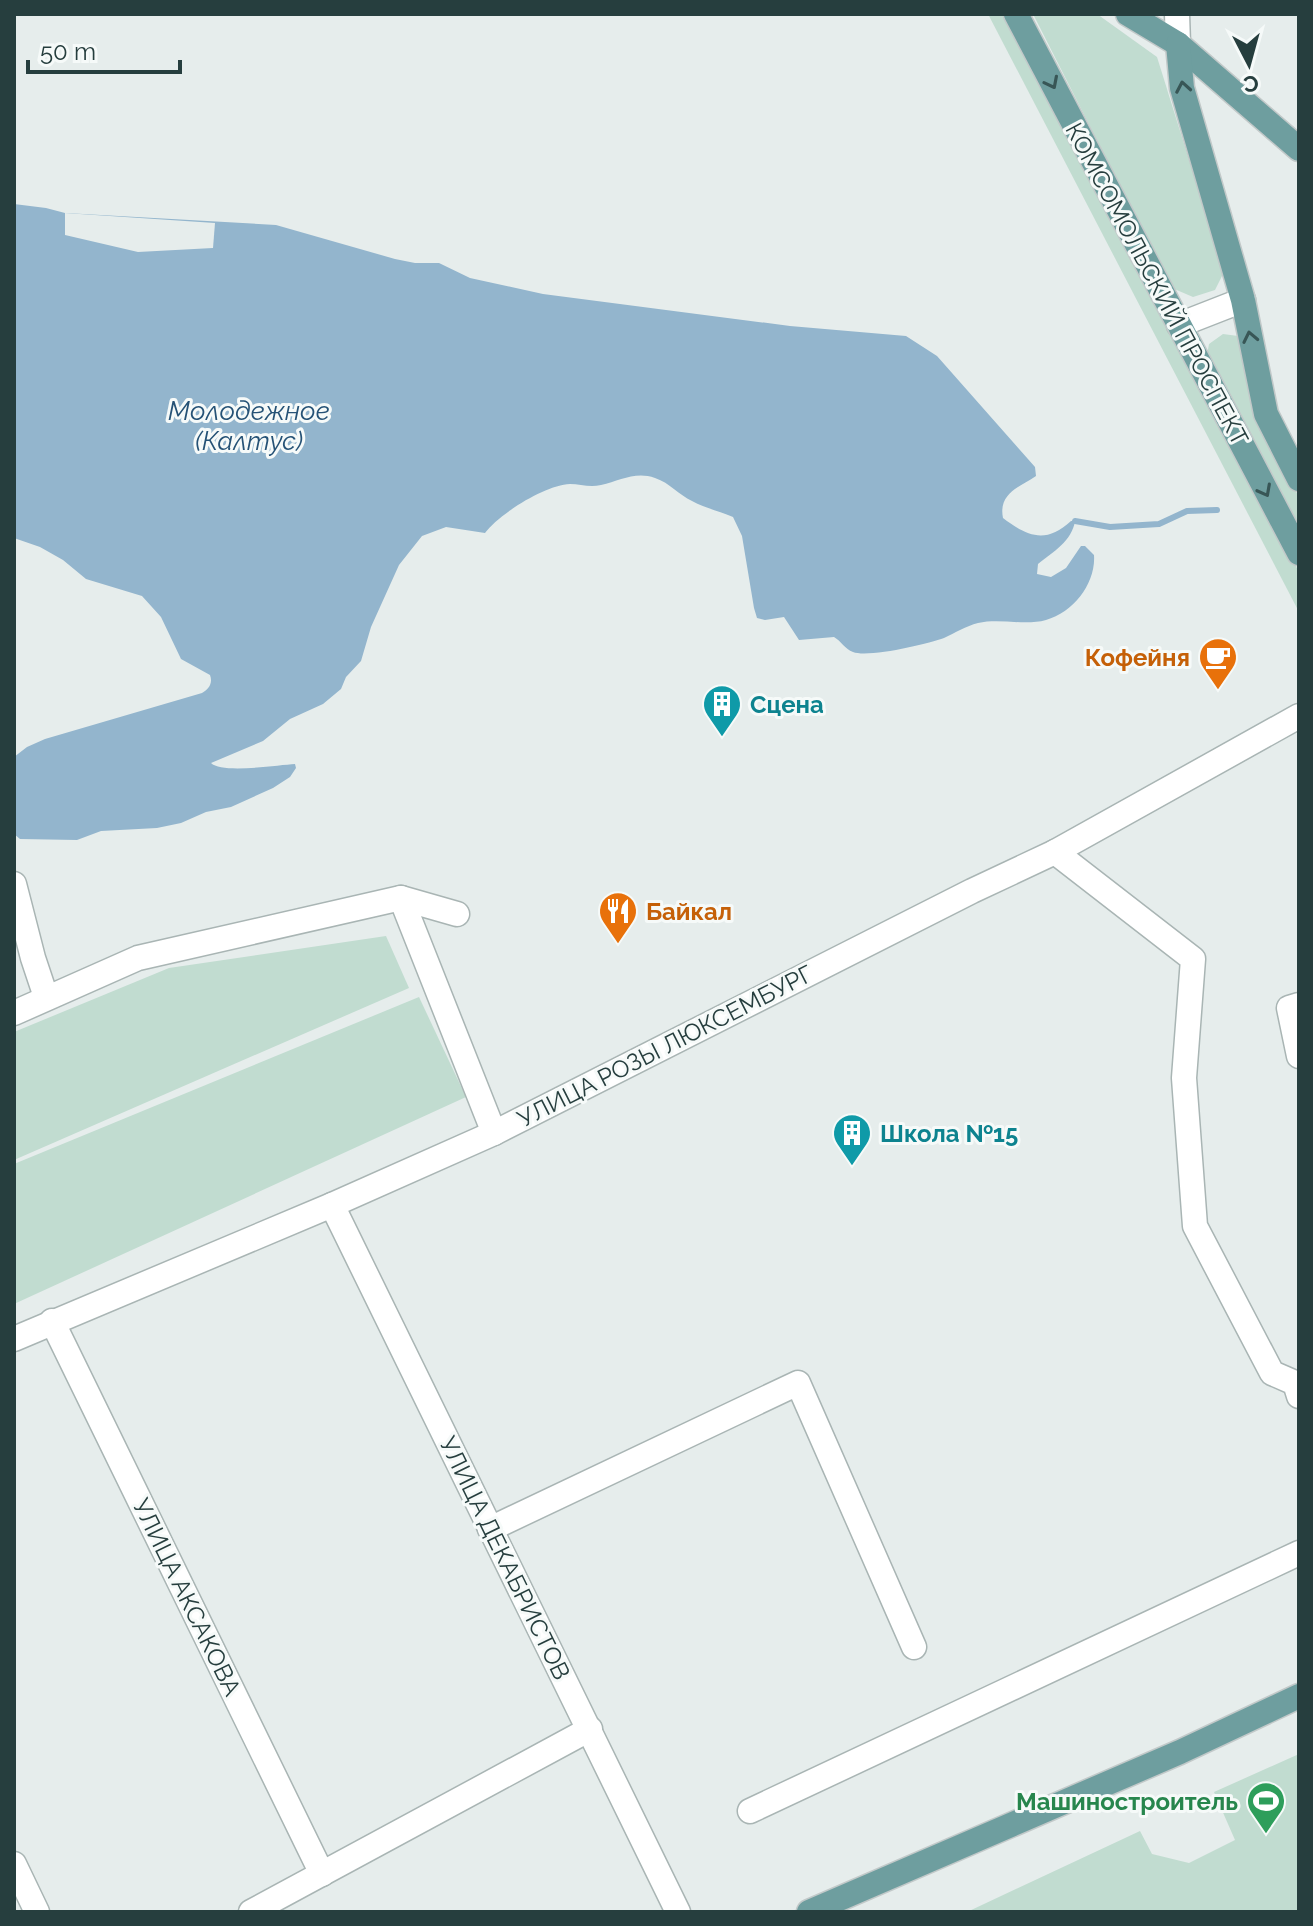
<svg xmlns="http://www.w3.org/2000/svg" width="1313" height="1926" font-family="Raleway,sans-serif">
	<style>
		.green { fill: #c1dcd0 }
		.water { fill: #93b5cd }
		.pier { fill: #e6edec }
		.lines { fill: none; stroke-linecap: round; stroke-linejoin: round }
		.stream { stroke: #93b5cd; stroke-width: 6 }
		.minor-casing { stroke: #a9b5b4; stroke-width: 27 }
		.major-casing { stroke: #c2c9c9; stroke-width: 27 }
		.minor { stroke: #fff; stroke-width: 24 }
		.major { stroke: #6e9e9f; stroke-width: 24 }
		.oneway { stroke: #385656 }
		.labels { text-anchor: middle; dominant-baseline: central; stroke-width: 6; stroke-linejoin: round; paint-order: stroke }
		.street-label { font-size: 24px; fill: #263e3e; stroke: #f6faf9 }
		.food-label { font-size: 24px; font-weight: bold; fill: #c56008; stroke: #f6faf9; text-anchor: end }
		.culture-label { font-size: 24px; font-weight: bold; fill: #0d838f; stroke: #f6faf9; text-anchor: start }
		.leisure-label { font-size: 24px; font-weight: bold; fill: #27864d; stroke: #f6faf9; text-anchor: end }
		.water-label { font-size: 26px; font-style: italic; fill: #255276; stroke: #f6faf9 }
	</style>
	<rect width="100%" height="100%" fill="#e6edec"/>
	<g class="green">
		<polygon points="988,14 1006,14 1299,572 1299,612"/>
		<polygon points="1033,14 1097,14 1157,57 1224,272 1215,290 1193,297 1172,288"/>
		<polygon points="1223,334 1238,336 1259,408 1299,498 1299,528 1207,355 1209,344"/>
		<polygon points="386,936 409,988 14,1160 14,1032 169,968"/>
		<polygon points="419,997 466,1097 14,1304 14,1164"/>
		<polygon points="1299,1754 1299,1912 967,1912 1140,1831 1152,1854 1189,1863 1235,1840 1214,1792"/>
	</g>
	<path class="water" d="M14,204L46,208L65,213L276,225L395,259L415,263H439L470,278L543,294L790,326L906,336L937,356L1035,467L1036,476C1020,487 998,493 1003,518C1028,537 1046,544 1071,521H1075C1072,541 1053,552 1038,564L1037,574L1051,577L1066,568L1081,546H1085L1094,555C1096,583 1074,612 1046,620C1025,626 1000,618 978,623C966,626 955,633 944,638C928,644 868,658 853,652C845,649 841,641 834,637L799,640L784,617L765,620L757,618L754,608L742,536L733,517C719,511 705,508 692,501C679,495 670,483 655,478C635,471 620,481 601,485C590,488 580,484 570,484C545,485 499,514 485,533L446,527L422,536L399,565L371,627L361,661L346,677L341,689L323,704L290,719L263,741L211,763C222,774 277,765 295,764L296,768L290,777L273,788L231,807L206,812L181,823L157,828L101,831L77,840L20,839L14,834V757L27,747L45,739L202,693C209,689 213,683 210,675L181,659L161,617L142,596L86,579L63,560L40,547L14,538Z"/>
	<polygon class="pier" points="65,213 215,223 213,248 138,252 65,235"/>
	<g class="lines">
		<polyline class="stream" points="1075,521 1110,527 1159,524 1187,511 1217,510"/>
		<defs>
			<g id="minor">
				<polyline points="1177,14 1178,44"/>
				<polyline points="1179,325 1243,300"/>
				<polyline points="1055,852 1193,959 1184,1078 1195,1226 1272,1373 1295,1383 1299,1396"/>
				<polyline points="14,884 33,958 46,997"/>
				<polyline points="401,898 494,1133"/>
				<polyline points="1299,1005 1289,1008 1299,1056"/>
				<polyline points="14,1013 138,958 401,898 457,914"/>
				<polyline points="332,1205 678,1912"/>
				<polyline points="52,1321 322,1874"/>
				<polyline points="14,1339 332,1205 494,1133 972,891 1055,852 1299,716"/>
				<polyline points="490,1529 798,1383 914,1647"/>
				<polyline points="750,1811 1299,1553"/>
				<polyline points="14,1864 37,1912"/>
				<polyline points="251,1912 590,1729"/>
			</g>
			<g id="major">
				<polyline points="1016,14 1299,553"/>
				<polyline points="1128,14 1178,44 1299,149"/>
				<polyline points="1178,44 1182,88 1243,300 1266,414 1299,479"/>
				<polyline points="809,1912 1180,1752 1299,1696"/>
			</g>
		</defs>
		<use href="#minor" class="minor-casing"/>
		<use href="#major" class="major-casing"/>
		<use href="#minor" class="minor"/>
		<use href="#major" class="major"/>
	</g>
	<defs><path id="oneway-chevron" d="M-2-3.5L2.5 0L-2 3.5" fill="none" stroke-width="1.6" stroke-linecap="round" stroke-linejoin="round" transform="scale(2)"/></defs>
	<g class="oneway">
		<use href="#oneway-chevron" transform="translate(1052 83) rotate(63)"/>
		<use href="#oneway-chevron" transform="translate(1183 87) rotate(-100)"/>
		<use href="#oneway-chevron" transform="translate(1250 337) rotate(-102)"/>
		<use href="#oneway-chevron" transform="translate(1265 491) rotate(62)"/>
	</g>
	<defs>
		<symbol id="cafe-pin" viewBox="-11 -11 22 30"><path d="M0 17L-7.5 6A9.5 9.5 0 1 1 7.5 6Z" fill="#e8710a" stroke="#f6faf9"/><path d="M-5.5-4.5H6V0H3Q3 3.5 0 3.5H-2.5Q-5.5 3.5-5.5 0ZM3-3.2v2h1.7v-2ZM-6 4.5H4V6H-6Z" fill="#fff"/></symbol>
		<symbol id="building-pin" viewBox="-11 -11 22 30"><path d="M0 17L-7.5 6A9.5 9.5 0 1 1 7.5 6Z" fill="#0f9aa8" stroke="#f6faf9"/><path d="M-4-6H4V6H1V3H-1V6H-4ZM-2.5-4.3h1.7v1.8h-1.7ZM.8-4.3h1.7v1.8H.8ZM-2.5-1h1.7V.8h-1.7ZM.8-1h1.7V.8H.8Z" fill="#fff"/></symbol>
		<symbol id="restaurant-pin" viewBox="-11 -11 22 30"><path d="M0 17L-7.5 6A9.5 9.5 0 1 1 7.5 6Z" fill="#e8710a" stroke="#f6faf9"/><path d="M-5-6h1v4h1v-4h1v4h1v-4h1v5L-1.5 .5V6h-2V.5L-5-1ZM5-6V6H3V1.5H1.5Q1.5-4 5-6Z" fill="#fff"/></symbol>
		<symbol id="stadium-pin" viewBox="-11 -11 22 30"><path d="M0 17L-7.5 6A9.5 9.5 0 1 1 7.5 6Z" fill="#2e9e5b" stroke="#f6faf9"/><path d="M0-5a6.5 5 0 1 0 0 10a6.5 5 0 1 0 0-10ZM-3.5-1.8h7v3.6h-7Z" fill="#fff"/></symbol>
	</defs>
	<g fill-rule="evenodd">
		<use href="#cafe-pin" x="1196" y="635" width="44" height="60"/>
		<use href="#building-pin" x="700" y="682" width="44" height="60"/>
		<use href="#restaurant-pin" x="596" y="889" width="44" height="60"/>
		<use href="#building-pin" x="830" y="1111" width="44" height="60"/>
		<use href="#stadium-pin" x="1244" y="1779" width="44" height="60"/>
	</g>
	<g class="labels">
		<g class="street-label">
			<text transform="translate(1157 284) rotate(62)">КОМСОМОЛЬСКИЙ ПРОСПЕКТ</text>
			<text transform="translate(665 1046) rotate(-27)">УЛИЦА РОЗЫ ЛЮКСЕМБУРГ</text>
			<text transform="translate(505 1558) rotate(64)">УЛИЦА ДЕКАБРИСТОВ</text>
			<text transform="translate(187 1597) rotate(64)">УЛИЦА АКСАКОВА</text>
		</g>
		<g class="food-label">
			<text x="1190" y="657">Кофейня</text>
			<text x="646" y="911" text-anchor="start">Байкал</text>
		</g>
		<g class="culture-label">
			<text x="750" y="704">Сцена</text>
			<text x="880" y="1133">Школа №15</text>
		</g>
		<g class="leisure-label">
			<text x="1238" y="1801">Машиностроитель</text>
		</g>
		<g class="water-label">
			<text x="249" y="411">Молодежное<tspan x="249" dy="30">(Калтус)</tspan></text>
		</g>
	</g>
	<rect width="1313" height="1926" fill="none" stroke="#263e3e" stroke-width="32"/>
	<g transform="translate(1249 64) rotate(174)" stroke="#f6faf9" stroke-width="6" paint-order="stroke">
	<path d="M0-6L14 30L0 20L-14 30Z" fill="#263e3e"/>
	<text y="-12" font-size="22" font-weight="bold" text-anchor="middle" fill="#263e3e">С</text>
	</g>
	<path d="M28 60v12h152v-12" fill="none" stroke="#263e3e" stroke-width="4"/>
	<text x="40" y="60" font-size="24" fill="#263e3e" stroke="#f6faf9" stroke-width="6" paint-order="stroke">50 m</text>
</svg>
